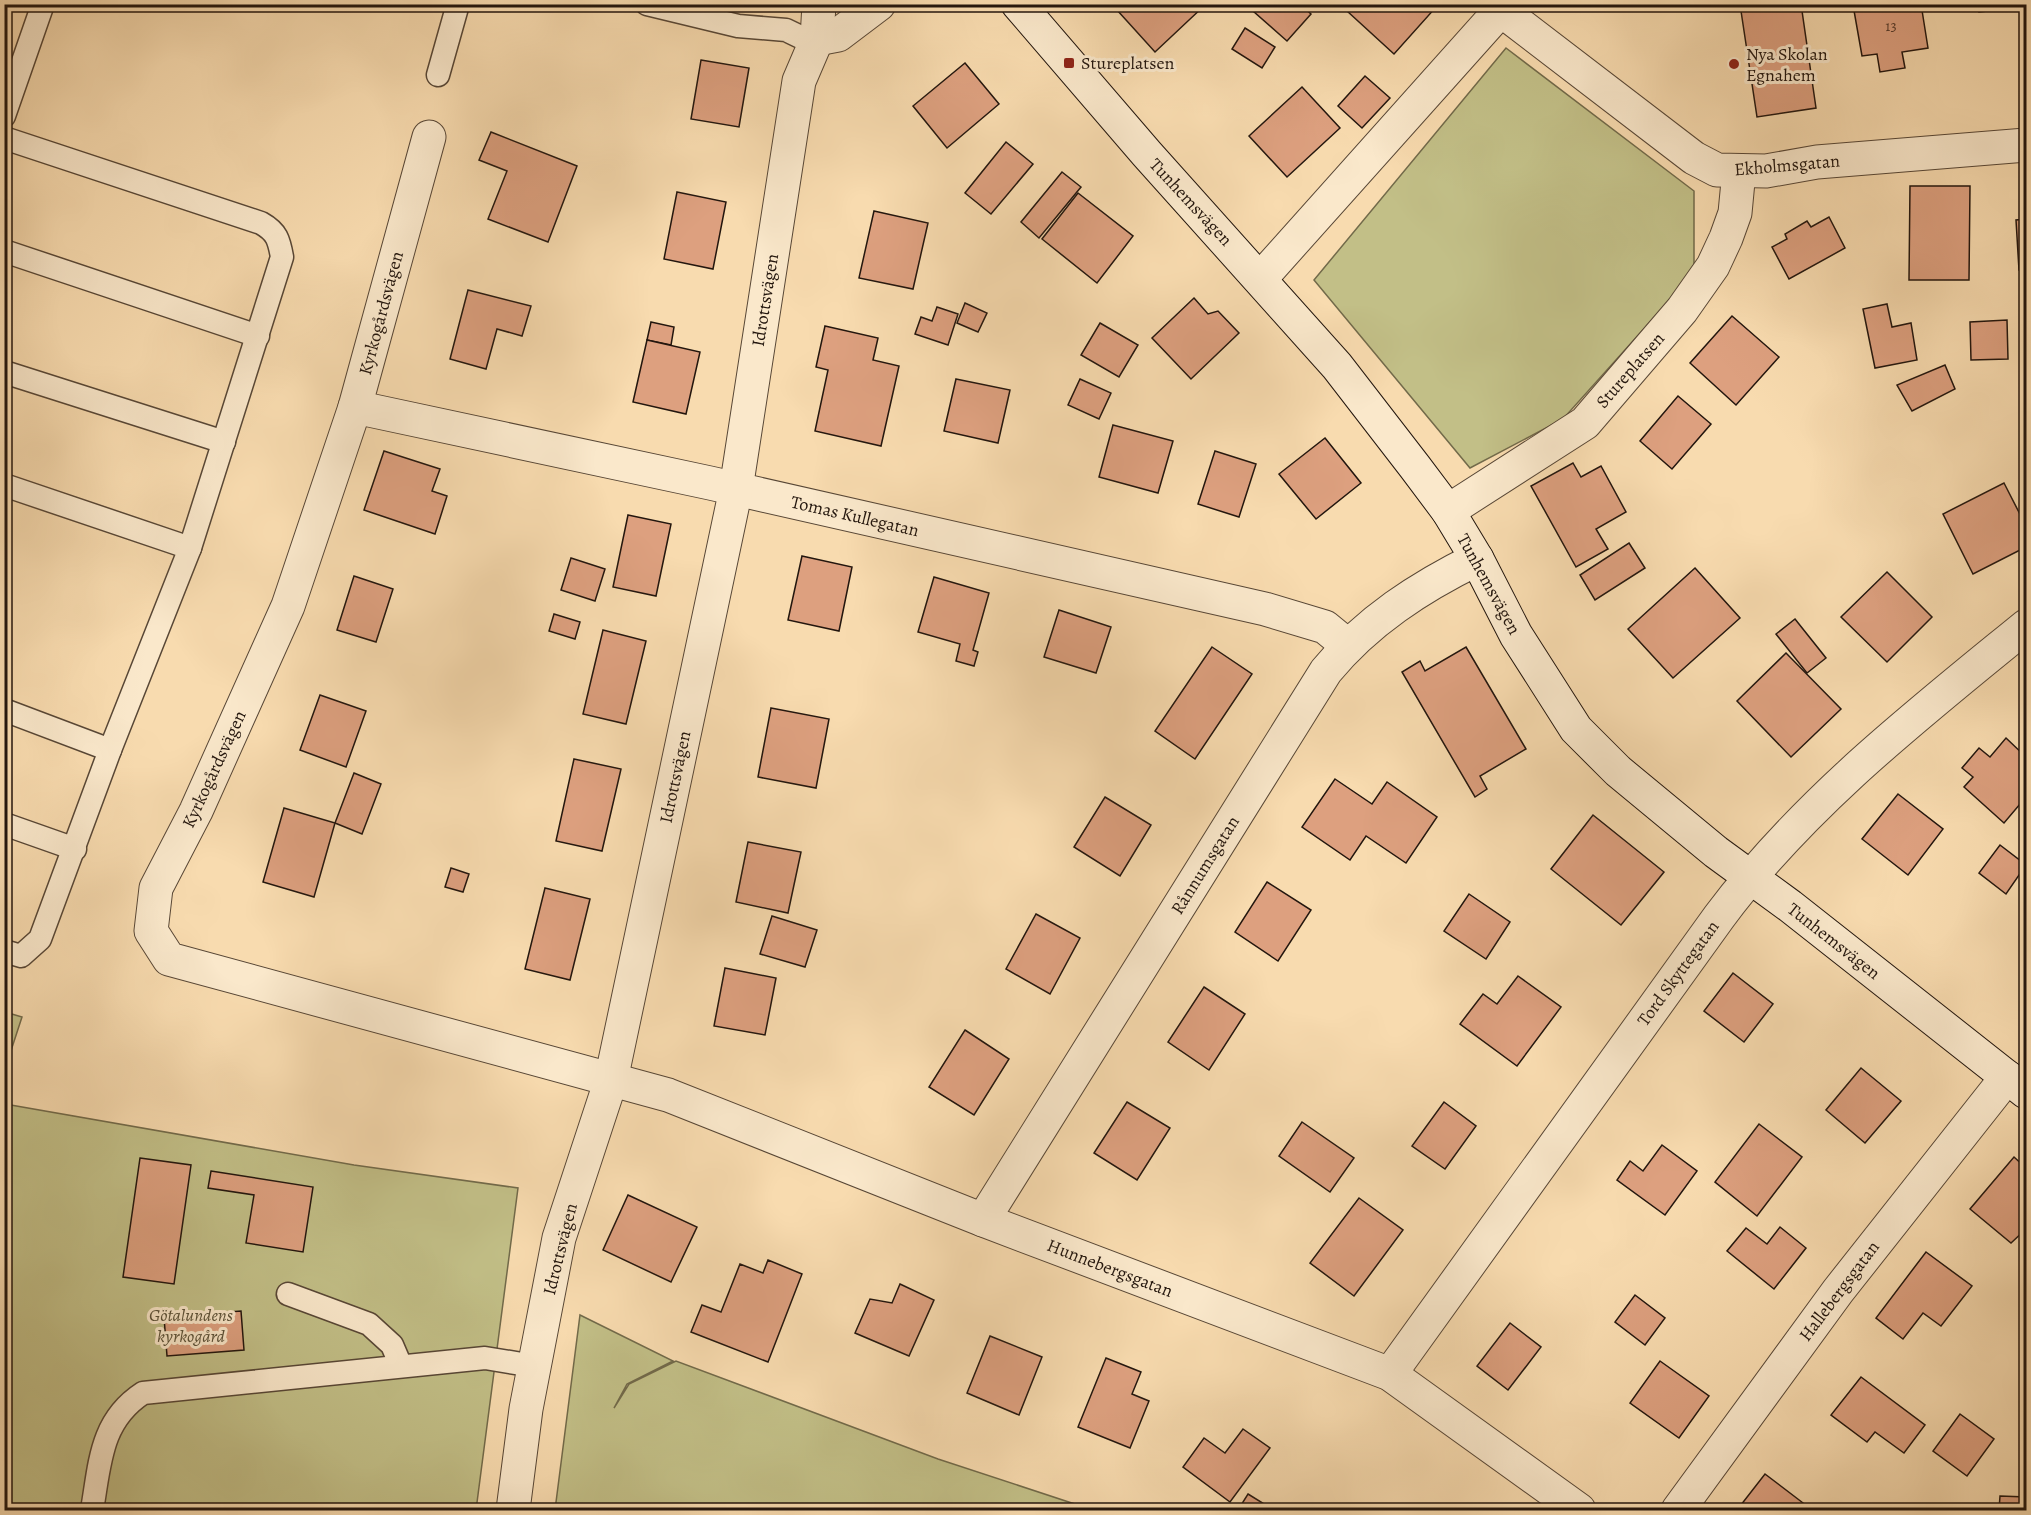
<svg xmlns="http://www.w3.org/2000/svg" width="2031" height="1515" font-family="Alegreya,serif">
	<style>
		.green { fill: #c2bf87; stroke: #726a4a; stroke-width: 1.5 }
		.building { fill: #dda07f; stroke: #23160e; stroke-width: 1.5 }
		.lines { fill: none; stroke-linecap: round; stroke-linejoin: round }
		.lane-casing { stroke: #584736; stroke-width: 25 }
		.street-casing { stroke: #584736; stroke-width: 35 }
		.secondary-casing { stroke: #23160e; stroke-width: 35 }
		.lane { stroke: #fae8cb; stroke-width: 22 }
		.street { stroke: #fae8cb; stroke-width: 33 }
		.secondary { stroke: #fae8cb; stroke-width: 33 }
		.poi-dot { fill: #8f2418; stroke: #fae8cb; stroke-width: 2 }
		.labels { text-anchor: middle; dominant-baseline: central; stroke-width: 6; stroke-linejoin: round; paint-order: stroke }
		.number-label { font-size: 15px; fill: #52382a }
		.poi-label { font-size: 18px; fill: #23160e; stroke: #fae8cb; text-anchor: start }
		.street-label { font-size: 18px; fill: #23160e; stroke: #fae8cb }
		.park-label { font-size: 18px; font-style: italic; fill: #5b5138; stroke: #fae8cb }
	</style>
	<rect width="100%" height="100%" fill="#f8dbaf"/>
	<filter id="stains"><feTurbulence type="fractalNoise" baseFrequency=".00333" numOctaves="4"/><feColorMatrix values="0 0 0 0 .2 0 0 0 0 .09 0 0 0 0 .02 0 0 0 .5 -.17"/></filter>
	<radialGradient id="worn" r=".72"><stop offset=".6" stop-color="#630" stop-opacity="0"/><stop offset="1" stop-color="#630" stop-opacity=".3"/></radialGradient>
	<g class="green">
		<polygon points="1506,48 1694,191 1694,273 1563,419 1470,468 1314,280"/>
		<polygon points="5,1012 22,1017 5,1069 4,1012"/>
		<polygon points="5,1104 354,1165 518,1188 476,1510 5,1510"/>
		<polygon points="580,1315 673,1361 627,1384 614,1408 629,1384 676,1361 938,1459 1093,1510 555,1510"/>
	</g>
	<g class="building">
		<polygon points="1123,4 1205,4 1205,5 1155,52 1117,10"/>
		<polygon points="1245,4 1300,4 1311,14 1287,41"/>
		<polygon points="1354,4 1436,4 1437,6 1394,54 1347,11"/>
		<polygon points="1790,4 1801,4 1816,108 1757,117 1741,11"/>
		<polygon points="1921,4 1928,48 1902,52 1905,68 1880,72 1877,54 1862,56 1853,5"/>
		<polygon points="1979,4 2026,4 2026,7 1979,12"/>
		<polygon points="1245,28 1275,47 1262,68 1232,49"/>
		<polygon points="701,60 749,68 739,127 691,119"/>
		<polygon points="965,63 999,104 947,148 913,106"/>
		<polygon points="1365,76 1390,98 1362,128 1338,106"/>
		<polygon points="1302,87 1340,128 1287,177 1249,136"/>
		<polygon points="491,132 577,166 548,242 488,219 507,171 479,160"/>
		<polygon points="1006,142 1033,164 991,214 965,193"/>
		<polygon points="1062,172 1081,187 1039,238 1021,222"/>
		<polygon points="1910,186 1970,186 1969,280 1909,280"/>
		<polygon points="677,192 726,202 713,269 664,259"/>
		<polygon points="1078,193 1133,236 1097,283 1042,239"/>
		<polygon points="874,211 928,223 913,289 859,278"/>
		<polygon points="1829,217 1845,248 1789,279 1772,247 1787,239 1785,234 1807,221 1811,227"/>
		<polygon points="2026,219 2026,270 2019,270 2016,220"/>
		<polygon points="468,290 531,306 522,336 497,329 486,369 450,359"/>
		<polygon points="1194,298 1208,314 1218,311 1239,333 1191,379 1152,338"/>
		<polygon points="965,303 987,313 978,332 957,323"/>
		<polygon points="1887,304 1892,327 1911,323 1917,360 1875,368 1863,309"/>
		<polygon points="937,307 958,314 948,345 915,334 921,317 932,321"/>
		<polygon points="1732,316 1779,357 1736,405 1690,363"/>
		<polygon points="2007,320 2008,359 1971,360 1970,322"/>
		<polygon points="651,322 674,327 671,345 647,340"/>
		<polygon points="1100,323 1138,345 1119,377 1081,355"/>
		<polygon points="825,326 878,338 873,360 899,366 881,446 815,431 828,370 816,367"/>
		<polygon points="647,340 700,352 686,414 633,402"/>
		<polygon points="1945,365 1955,389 1912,411 1897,385"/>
		<polygon points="956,379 1010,390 998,443 944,431"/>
		<polygon points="1080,379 1111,393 1099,419 1068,405"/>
		<polygon points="1678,396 1711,424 1672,469 1640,441"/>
		<polygon points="1113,425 1173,441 1158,493 1099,477"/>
		<polygon points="1325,438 1361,483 1316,519 1279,474"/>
		<polygon points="384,451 440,469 432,491 447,496 435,534 364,510"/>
		<polygon points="1215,451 1256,464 1239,517 1198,504"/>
		<polygon points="1573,463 1581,477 1601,466 1626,512 1596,529 1608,549 1576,567 1531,486"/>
		<polygon points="2004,483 2026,526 2026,547 1973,574 1943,514"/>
		<polygon points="628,515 671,524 656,596 613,587"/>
		<polygon points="1629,543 1645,568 1595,600 1580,575"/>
		<polygon points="802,556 852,567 839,631 788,620"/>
		<polygon points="571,558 605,569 595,601 561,590"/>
		<polygon points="1695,568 1740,618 1673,678 1628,629"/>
		<polygon points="1887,572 1932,617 1887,662 1841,617"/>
		<polygon points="354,576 393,589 376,642 337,630"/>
		<polygon points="934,577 989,593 973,650 978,652 974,666 956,661 960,644 918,632"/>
		<polygon points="1059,610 1111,627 1096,673 1044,657"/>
		<polygon points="554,614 580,622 575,639 549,631"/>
		<polygon points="1795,619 1826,658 1807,673 1776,634"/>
		<polygon points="603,630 646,641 626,724 583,714"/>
		<polygon points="1212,647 1252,674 1195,759 1155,731"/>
		<polygon points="1466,647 1526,749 1480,776 1487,789 1475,797 1402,672 1420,661 1425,671"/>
		<polygon points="1786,653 1841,709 1791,757 1737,701"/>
		<polygon points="320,695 366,711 346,767 300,750"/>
		<polygon points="771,708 829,719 816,788 758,777"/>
		<polygon points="2006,738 2026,757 2026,797 2004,823 1964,787 1973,777 1962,768 1979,748 1990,757"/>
		<polygon points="574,759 621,769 602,851 556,841"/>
		<polygon points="354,773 381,784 362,834 335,823"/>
		<polygon points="1335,779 1372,804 1387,782 1437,817 1406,863 1366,836 1350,860 1302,827"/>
		<polygon points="1898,794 1943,829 1908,875 1862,839"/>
		<polygon points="1105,797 1151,825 1120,876 1074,847"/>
		<polygon points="284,808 335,823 314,897 263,882"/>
		<polygon points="1593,815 1664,872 1621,925 1551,869"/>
		<polygon points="748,842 801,852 788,913 736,902"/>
		<polygon points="2000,845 2026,865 2006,894 1979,873"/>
		<polygon points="451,868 469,874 463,892 445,887"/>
		<polygon points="1267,882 1311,910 1278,961 1235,932"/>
		<polygon points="545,888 590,899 570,980 525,969"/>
		<polygon points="1469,894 1510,922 1486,959 1444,931"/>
		<polygon points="1036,914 1080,938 1050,994 1006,969"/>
		<polygon points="772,916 817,930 805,967 760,954"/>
		<polygon points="725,968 776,978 765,1035 714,1026"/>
		<polygon points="1733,973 1773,1004 1744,1042 1704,1011"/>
		<polygon points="1518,976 1561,1007 1517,1066 1460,1024 1483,994 1497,1004"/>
		<polygon points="1204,987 1245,1014 1209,1070 1168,1042"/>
		<polygon points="965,1030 1009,1059 974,1115 929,1087"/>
		<polygon points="1861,1068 1901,1101 1865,1143 1826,1110"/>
		<polygon points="1127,1102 1170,1128 1137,1180 1094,1153"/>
		<polygon points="1444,1102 1476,1126 1445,1169 1412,1146"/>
		<polygon points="1302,1122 1354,1158 1330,1192 1279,1156"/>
		<polygon points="1759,1124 1802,1157 1757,1216 1715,1182"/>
		<polygon points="1662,1145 1697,1171 1665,1215 1617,1180 1630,1161 1643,1171"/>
		<polygon points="2014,1157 2026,1168 2026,1229 2011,1243 1970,1209"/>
		<polygon points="140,1158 191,1165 174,1284 123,1277"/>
		<polygon points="211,1171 313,1187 303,1252 246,1243 254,1195 208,1188"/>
		<polygon points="628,1195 697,1227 671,1282 603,1250"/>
		<polygon points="1359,1198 1403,1230 1354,1296 1310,1263"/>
		<polygon points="1780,1227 1806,1248 1774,1289 1727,1251 1746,1228 1767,1244"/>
		<polygon points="1926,1252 1972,1286 1941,1326 1923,1313 1903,1339 1876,1318"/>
		<polygon points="768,1260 802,1274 768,1362 691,1332 702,1305 721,1312 740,1264 763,1273"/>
		<polygon points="900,1284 934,1300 909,1356 855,1333 870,1299 892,1303"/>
		<polygon points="1635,1295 1665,1318 1645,1345 1615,1322"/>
		<polygon points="241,1311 244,1350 167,1356 164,1317"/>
		<polygon points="1510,1323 1541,1347 1508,1390 1477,1366"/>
		<polygon points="990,1336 1042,1357 1019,1415 967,1393"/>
		<polygon points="1106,1358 1141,1372 1132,1394 1149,1401 1130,1448 1078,1427"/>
		<polygon points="1660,1361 1709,1396 1679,1438 1630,1403"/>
		<polygon points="1861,1377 1925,1425 1904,1453 1875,1432 1867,1442 1831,1415"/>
		<polygon points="1960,1414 1994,1439 1967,1476 1933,1451"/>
		<polygon points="1243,1429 1270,1448 1230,1502 1183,1467 1204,1438 1225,1453"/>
		<polygon points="1765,1474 1807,1506 1803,1510 1737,1510"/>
		<polygon points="1248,1494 1274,1510 1238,1510"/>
		<polygon points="2000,1496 2026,1497 2026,1510 1999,1510"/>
	</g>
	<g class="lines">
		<defs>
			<g id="lane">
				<polyline points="647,4 738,26 786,30 815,44"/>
				<polyline points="438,75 458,4"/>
				<polyline points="4,116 43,4"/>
				<path d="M4,138L261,223C277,232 279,240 282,257L190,548L110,750L40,939L21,956L4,951"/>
				<polyline points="4,251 258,336"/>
				<polyline points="4,372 224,442"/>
				<polyline points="4,485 190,548"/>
				<polyline points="4,710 110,750"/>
				<polyline points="4,824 75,849"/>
				<polyline points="288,1294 369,1324 392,1345 401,1366"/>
				<path d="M92,1510C100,1464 100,1421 143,1393L485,1358L534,1366"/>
			</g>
			<g id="street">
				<polyline points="1493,4 1694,158 1717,170 1766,171 1817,162 2026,145"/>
				<polyline points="817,39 838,35 879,4"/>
				<polyline points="429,137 355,407 288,606 196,811 156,888 151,931 169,959 668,1095 983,1220 1390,1374 1579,1510"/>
				<polyline points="1261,278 1506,4"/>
				<polyline points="355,407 710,483 1265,609 1325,627 1347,645"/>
				<polyline points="1448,511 1585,423 1682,310 1713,266 1726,238 1735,213 1739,171"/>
				<path d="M983,1220L1326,671C1367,621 1420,587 1477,559"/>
				<path d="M1390,1374L1719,917C1804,803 1917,715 2026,626"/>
				<polyline points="513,1510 526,1409 559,1238 611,1080 736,489 799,81 817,39 819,4"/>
				<polyline points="1678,1510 1838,1291 2007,1077"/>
			</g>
			<polyline id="secondary" points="1018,4 1147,154 1337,366 1415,467 1448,511 1477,559 1516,635 1576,729 1618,771 1716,852 1790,906 2026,1092"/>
		</defs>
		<use href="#lane" class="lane-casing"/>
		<use href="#street" class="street-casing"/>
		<use href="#secondary" class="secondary-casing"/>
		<use href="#lane" class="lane"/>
		<use href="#street" class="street"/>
		<use href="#secondary" class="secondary"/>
	</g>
	<g class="poi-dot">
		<rect x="1063" y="57" width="12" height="12" rx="3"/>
		<circle cx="1734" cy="64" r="6"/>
	</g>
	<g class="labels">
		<g class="number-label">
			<text x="1891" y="26">13</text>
		</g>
		<g class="poi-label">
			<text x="1746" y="54">Nya Skolan<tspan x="1746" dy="21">Egnahem</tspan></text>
			<text x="1081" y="63">Stureplatsen</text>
		</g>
		<g class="street-label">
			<text transform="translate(1787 165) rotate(-5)">Ekholmsgatan</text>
			<text transform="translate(1191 202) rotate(47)">Tunhemsvägen</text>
			<text transform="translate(765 300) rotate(-81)">Idrottsvägen</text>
			<text transform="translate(381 313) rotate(-75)">Kyrkogårdsvägen</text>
			<text transform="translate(1630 370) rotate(-49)">Stureplatsen</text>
			<text transform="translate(855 516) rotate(13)">Tomas Kullegatan</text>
			<text transform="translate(1489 584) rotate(61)">Tunhemsvägen</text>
			<text transform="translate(214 769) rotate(-65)">Kyrkogårdsvägen</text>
			<text transform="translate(675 777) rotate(-78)">Idrottsvägen</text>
			<text transform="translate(1205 865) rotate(-58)">Rånnumsgatan</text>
			<text transform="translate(1834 941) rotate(38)">Tunhemsvägen</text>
			<text transform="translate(1678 973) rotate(-54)">Tord Skyttegatan</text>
			<text transform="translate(560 1249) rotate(-76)">Idrottsvägen</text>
			<text transform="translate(1110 1268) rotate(21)">Hunnebergsgatan</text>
			<text transform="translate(1839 1291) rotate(-53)">Hallebergsgatan</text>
		</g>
		<g class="park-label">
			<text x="191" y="1315">Götalundens<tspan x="191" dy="21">kyrkogård</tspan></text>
		</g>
	</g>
	<rect width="2031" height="1515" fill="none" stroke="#f8dbaf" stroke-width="24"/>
	<rect x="6" y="6" width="2019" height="1503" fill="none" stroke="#23160e" stroke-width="3"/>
	<rect x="12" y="12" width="2007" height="1491" fill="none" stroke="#23160e" stroke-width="1.5"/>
	<rect width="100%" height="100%" filter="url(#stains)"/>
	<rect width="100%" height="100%" fill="url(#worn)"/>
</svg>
